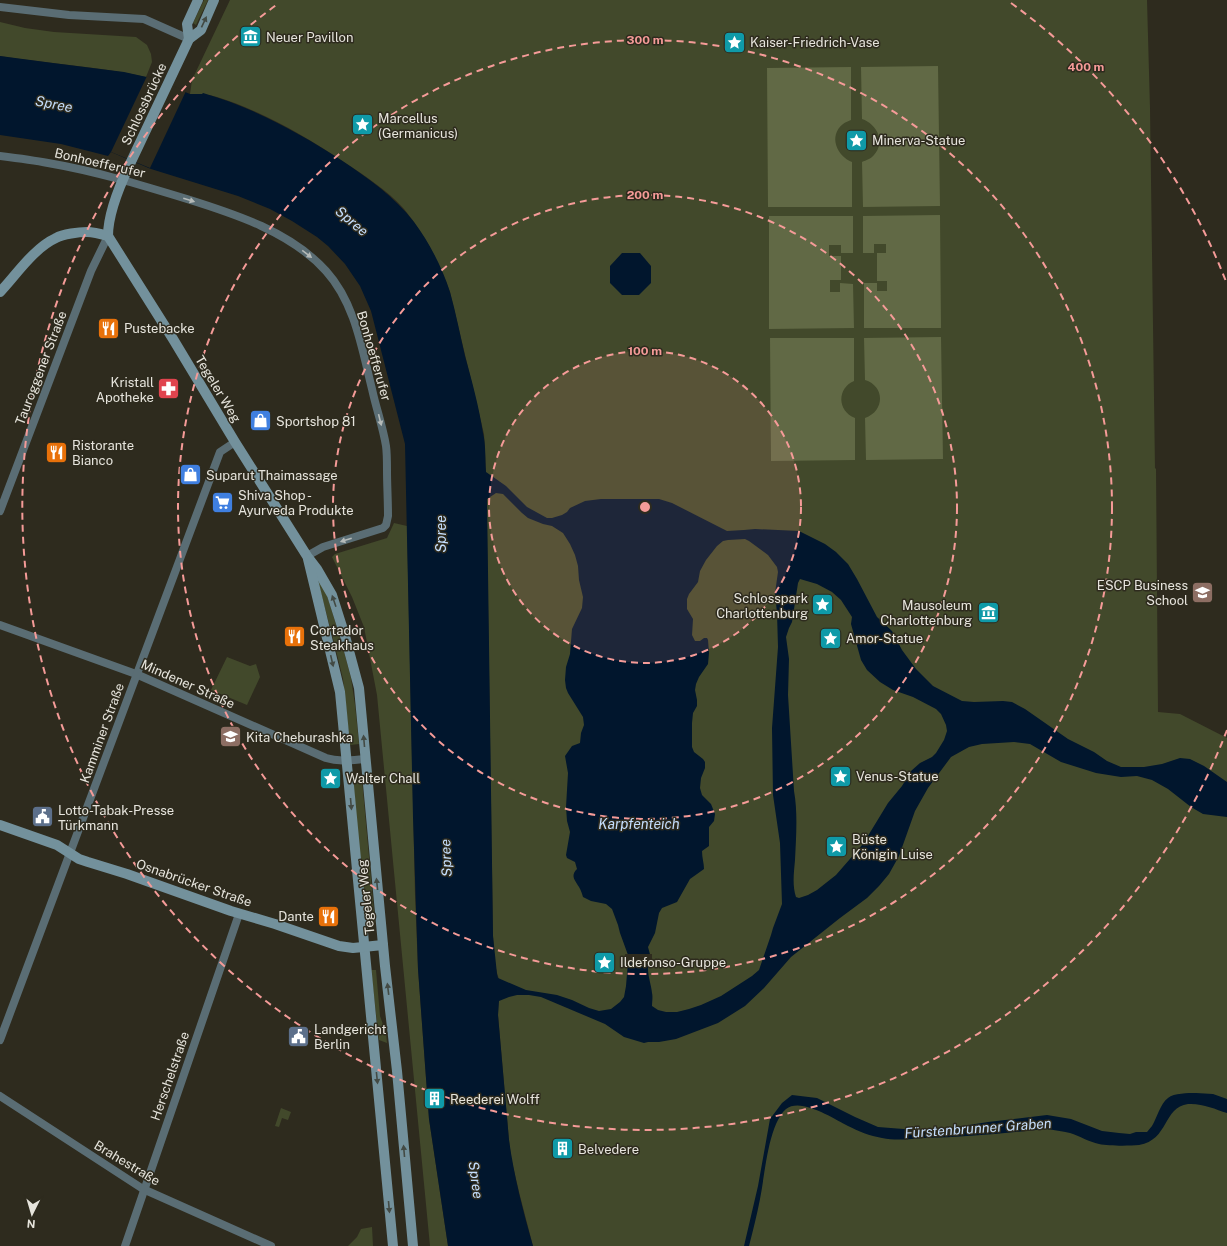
<svg xmlns="http://www.w3.org/2000/svg" width="1227" height="1246" font-family="'Public Sans',sans-serif">
	<style>
		.green { fill: #42492b }
		.forest { fill: #616945 }
		.water { fill: #01162d; fill-rule: evenodd }
		.pier { fill: #2e2b1e }
		.lines { fill: none; stroke-linecap: round; stroke-linejoin: round }
		.street { stroke: #5a6d74; stroke-width: 8 }
		.secondary { stroke: #73919c; stroke-width: 10 }
		.oneway { fill: #434a44 }
		.oneway2 { fill: #b5bab8 }
		.ring { fill: none; stroke: #f59b98; stroke-width: 2; stroke-dasharray: 7 5 }
		.labels { text-anchor: middle; dominant-baseline: central; stroke-width: 3; stroke-linejoin: round; paint-order: stroke }
		.poi-label { font-size: 13px; fill: #e6e4dc; stroke: #2e2b1e; text-anchor: start }
		.street-label { font-size: 13px; fill: #e6e4dc; stroke: #2e2b1e }
		.water-label { font-size: 14px; font-style: italic; fill: #c4defd; stroke: #2e2b1e }
		.centre { fill: #f59b98; stroke: #2e2b1e; stroke-width: 2 }
		.ring-label { font-size: 12px; text-anchor: middle; font-weight: bold; fill: #f59b98; stroke: #2e2b1e; stroke-width: 3; stroke-linejoin: round; paint-order: stroke }
	</style>
	<rect width="100%" height="100%" fill="#2e2b1e"/>
	<g class="green">
		<polygon points="204,0 208,0 196,25 193,23"/>
		<path d="M230,0H1147L1150,108L1155,469L1156,468L1158,712L1180,714L1227,738V1246H533L520,1196L511,1158L509,1140L498,1015L499,979C494,966 494,950 493,936L486,472L484,434L450,292C439,262 424,233 404,209C387,190 365,176 344,162C305,136 262,111 217,97C208,94 199,94 190,94L192,80Z"/>
		<path d="M0,22L25,28L54,32L136,37L147,45L151,54L152,62L146,77C98,66 48,64 0,56Z"/>
		<polygon points="394,523 407,526 415,895 418,969 429,1119 448,1246 430,1246 377,695 364,627 352,597 332,557 335,554 387,538"/>
		<polygon points="317,578 326,592 342,644 351,678 355,705 359,744 350,745 343,679 335,646"/>
		<polygon points="227,657 250,666 256,664 260,677 247,705 211,690"/>
		<polygon points="353,780 362,780 375,923 366,924"/>
		<polygon points="371,970 376,970 380,1016 386,1033 387,1043 379,1040"/>
		<polygon points="281,1108 291,1112 288,1120 282,1118 279,1127 275,1126"/>
		<polygon points="372,1227 373,1246 348,1246 357,1237 361,1229"/>
	</g>
	<g class="forest">
		<path d="M938,66L940,206L863,207L862,162C866,160 871,159 874,155C886,142 877,124 862,119L861,67Z"/>
		<path d="M851,67V120C849,121 845,122 843,124C828,136 837,156 852,162V207H768L767,68Z"/>
		<polygon points="940,215 941,328 864,328 864,283 877,283 877,291 887,291 887,281 877,281 877,253 886,253 886,244 874,244 874,253 863,253 863,216"/>
		<polygon points="769,216 853,216 853,253 841,253 841,245 829,245 829,256 841,256 841,280 830,280 830,292 840,292 840,283 853,284 854,328 769,329"/>
		<path d="M941,337L943,459L866,460L865,418C885,411 885,386 865,380L864,338Z"/>
		<path d="M770,338H854V381C837,388 837,411 855,418V460L771,461Z"/>
	</g>
	<g class="water">
		<path d="M0,56L53,63L124,72L151,78L190,94H202L203,93C252,107 298,132 341,160C368,178 394,196 414,222C429,242 442,267 450,292C456,313 460,335 465,356C472,381 479,407 483,433C486,445 485,459 486,472L506,486L527,507L547,518H552L562,515L567,512L570,508L585,501L601,499H659L672,503L727,531L744,530L755,529L799,531L825,544L836,552L848,564L857,579L877,617L892,631L902,650L916,669L933,686L962,701L974,702L1003,701L1012,702L1025,709L1068,739L1094,752L1107,761L1121,767H1144L1162,764L1180,758L1190,759L1204,766L1227,782V817L1203,814L1191,807L1168,789L1152,780L1137,776L1121,777L1096,773L1061,762L1030,744L1014,742L982,744L969,747L951,757L928,788L915,811L899,856L889,874L879,886L867,898L840,918L791,957L764,988L745,1006L718,1023L676,1039L659,1042H648L644,1043L624,1037L605,1024L541,997L529,995H517L509,997L499,1001L498,1015L509,1140C514,1176 523,1211 533,1246H448L429,1119L418,969L413,817L405,444L371,311L360,286L345,264L328,246L317,237L292,221L270,209L238,196L151,169L111,152L108,156L61,144L0,135ZM496,493L503,494L522,513L528,518L543,524L552,526L563,533L570,544L575,555L578,566L579,580L583,597L582,608L572,629L570,654L566,667L565,680L566,688L568,693L583,717L584,725L581,733L580,743L572,746L565,756L568,773L566,807L567,821L570,832L566,855L567,858L575,862L577,869C570,876 575,880 579,887C581,890 582,894 583,897L591,901L606,904L612,909L618,925L620,933L628,955V962L626,986L624,997L620,1002L611,1009L599,1011L589,1008L572,1000L557,995L526,990L498,978L497,974L493,936L487,499ZM745,539L749,541L768,555L777,567L778,572L775,593L777,613L778,647L772,728L773,795L780,843L782,904L773,928L771,935L759,970L752,976L721,996L701,1005L689,1009L677,1012H666L658,1010L652,1006C652,1002 653,997 652,993C651,982 644,967 651,958L648,947L655,933L659,913L662,908L677,902L690,879L704,869C704,863 702,858 702,851L709,846V827L714,821L715,814L711,804L702,795L700,788L701,778L705,768V762L703,759L694,752L692,747V723L693,713L697,706V700L695,690L696,684L699,677L708,664L709,653L708,640L707,638H704L700,641H695L692,635L693,619L687,609V599L689,594L698,582L700,571L706,560L717,546L723,541L728,540ZM800,579L817,584L832,592L841,600L852,617L851,624L861,660L867,670L880,682L893,690L913,697L936,709L941,714L946,725L947,731L944,740L936,753L932,757L920,763L911,771L902,786L888,803L863,844L836,875L817,890L808,895L799,898L796,897C792,885 794,872 795,860C796,838 798,813 794,791L788,695L789,659L786,637L789,628L792,622L798,583Z"/>
		<polygon points="622,253 640,253 651,266 651,283 639,295 622,295 610,283 610,266"/>
		<path d="M1196,1093L1213,1094L1227,1099V1113C1215,1109 1202,1103 1188,1104C1163,1107 1169,1140 1139,1145C1128,1146 1109,1146 1099,1144C1089,1142 1080,1136 1070,1133C1062,1131 1054,1130 1046,1129C1005,1133 965,1137 924,1138C911,1139 896,1141 882,1138C870,1136 858,1131 848,1126C834,1119 801,1097 786,1109C768,1125 765,1175 760,1199C757,1215 753,1230 749,1246H744L758,1186L770,1119L782,1103L792,1095L817,1098L855,1117L878,1127L916,1130L956,1127L988,1122L1047,1115L1071,1119L1102,1131L1119,1133L1130,1134L1136,1132H1147L1152,1126C1157,1118 1160,1104 1168,1098C1174,1093 1188,1093 1196,1093Z"/>
	</g>
	<g class="pier">
		<polygon points="147,76 186,91 150,168 111,152"/>
		<polygon points="625,954 652,954 652,960 651,961 626,961"/>
	</g>
	<g class="lines">
		<g class="street">
			<polyline points="0,7 69,15 144,19 189,39"/>
			<path d="M0,156C16,158 32,160 48,163C95,171 141,185 187,199C235,214 291,232 326,271C355,303 362,349 372,389C376,408 383,427 386,446C387,453 387,462 387,470C387,485 388,500 388,516L386,525L383,528L323,547L307,556"/>
			<polyline points="0,511 91,271 108,236"/>
			<path d="M0,625L136,674L326,758C339,762 352,760 365,759"/>
			<polyline points="0,1040 220,452 235,442"/>
			<polyline points="0,1096 143,1189 271,1246"/>
			<polyline points="125,1246 239,914"/>
		</g>
		<g class="secondary">
			<polyline points="189,39 187,24 198,0"/>
			<polyline points="108,236 173,339 235,442 307,556 317,569 332,595 345,636 359,688 385,966 397,1071 413,1246"/>
			<path d="M108,236C108,215 120,185 129,166L189,39L201,30L214,0"/>
			<path d="M0,292C16,275 34,248 56,238C63,234 79,232 87,232C94,232 101,234 108,236"/>
			<polyline points="308,559 340,692 393,1246"/>
			<polyline points="0,825 57,845 79,859 88,862 127,874 231,911 275,924 339,946 353,948 383,945"/>
		</g>
	</g>
	<defs><path id="oneway-solid" d="M-6-.8H1V-3.2L6.5 0L1 3.2V.8H-6Z"/></defs>
	<g class="oneway">
		<use href="#oneway-solid" transform="translate(204 22) rotate(-65)"/>
		<use href="#oneway-solid" transform="translate(334 601) rotate(-109)"/>
		<use href="#oneway-solid" transform="translate(332 661) rotate(77)"/>
		<use href="#oneway-solid" transform="translate(364 741) rotate(-95)"/>
		<use href="#oneway-solid" transform="translate(351 804) rotate(85)"/>
		<use href="#oneway-solid" transform="translate(377 884) rotate(-96)"/>
		<use href="#oneway-solid" transform="translate(388 989) rotate(-97)"/>
		<use href="#oneway-solid" transform="translate(377 1078) rotate(84)"/>
		<use href="#oneway-solid" transform="translate(404 1151) rotate(-95)"/>
		<use href="#oneway-solid" transform="translate(389 1207) rotate(85)"/>
	</g>
	<g class="oneway2">
		<use href="#oneway-solid" transform="translate(189 200) rotate(17)"/>
		<use href="#oneway-solid" transform="translate(307 254) rotate(37)"/>
		<use href="#oneway-solid" transform="translate(380 420) rotate(76)"/>
		<use href="#oneway-solid" transform="translate(346 540) rotate(162)"/>
	</g>
	<circle cx="645" cy="507" r="156" fill="#f59b98" fill-opacity=".12"/>
	<g class="ring">
		<circle cx="645" cy="507" r="156"/>
		<circle cx="645" cy="507" r="312"/>
		<circle cx="645" cy="507" r="467"/>
		<path d="M1227 730A623 623 0 1 1 279 3M1011 3A623 623 0 0 1 1227 284"/>
	</g>
	<defs>
		<symbol id="museum-square" viewBox="-11 -11 22 22"><rect x="-9" y="-9" width="18" height="18" rx="4" fill="#0f9aa8" stroke="#2e2b1e"/><path d="M0-6L6-3V-2H-6V-3ZM-5-1h2V3h-2ZM-1-1h2V3h-2ZM3-1h2V3H3ZM-6 4H6V6H-6Z" fill="#fff"/></symbol>
		<symbol id="sight-square" viewBox="-11 -11 22 22"><rect x="-9" y="-9" width="18" height="18" rx="4" fill="#0f9aa8" stroke="#2e2b1e"/><path d="M0-6L1.8-2.2L6-1.7L2.9 1.2L3.7 5.4L0 3.3L-3.7 5.4L-2.9 1.2L-6-1.7L-1.8-2.2Z" fill="#fff"/></symbol>
		<symbol id="restaurant-square" viewBox="-11 -11 22 22"><rect x="-9" y="-9" width="18" height="18" rx="4" fill="#e8710a" stroke="#2e2b1e"/><path d="M-5-6h1v4h1v-4h1v4h1v-4h1v5L-1.5 .5V6h-2V.5L-5-1ZM5-6V6H3V1.5H1.5Q1.5-4 5-6Z" fill="#fff"/></symbol>
		<symbol id="pharmacy-square" viewBox="-11 -11 22 22"><rect x="-9" y="-9" width="18" height="18" rx="4" fill="#e0444e" stroke="#2e2b1e"/><path d="M-2-6h4v4h4v4h-4v4h-4v-4h-4v-4h4Z" fill="#fff"/></symbol>
		<symbol id="shop-square" viewBox="-11 -11 22 22"><rect x="-9" y="-9" width="18" height="18" rx="4" fill="#3f7fe0" stroke="#2e2b1e"/><path d="M-5-2.5h2.3a2.7 3.5 0 0 1 5.4 0H5L5.5 6h-11ZM-1.5-2.5h3a1.5 2.3 0 0 0-3 0Z" fill="#fff"/></symbol>
		<symbol id="supermarket-square" viewBox="-11 -11 22 22"><rect x="-9" y="-9" width="18" height="18" rx="4" fill="#3f7fe0" stroke="#2e2b1e"/><path d="M-6-5.5h2.5l.6 2H6L4.5 2H-2.5L-4.4-4H-6ZM-1.5 3.2a1.3 1.3 0 1 0 .1 0ZM3 3.2a1.3 1.3 0 1 0 .1 0Z" fill="#fff"/></symbol>
		<symbol id="university-square" viewBox="-11 -11 22 22"><rect x="-9" y="-9" width="18" height="18" rx="4" fill="#8d6e63" stroke="#2e2b1e"/><path d="M0-5L7-2L0 1L-7-2ZM-4 1L0 2.5L4 1V4Q0 6-4 4Z" fill="#fff"/></symbol>
		<symbol id="school-square" viewBox="-11 -11 22 22"><rect x="-9" y="-9" width="18" height="18" rx="4" fill="#8d6e63" stroke="#2e2b1e"/><path d="M0-5L7-2L0 1L-7-2ZM-4 1L0 2.5L4 1V4Q0 6-4 4Z" fill="#fff"/></symbol>
		<symbol id="civic-square" viewBox="-11 -11 22 22"><rect x="-9" y="-9" width="18" height="18" rx="4" fill="#5c6f8a" stroke="#2e2b1e"/><path d="M-.6-6.5H3V-4.5H.6V-3L4-1V1h2V6H-6V1h2V-1L-.6-3ZM-1.2 2.5V6h2.4V2.5Z" fill="#fff"/></symbol>
		<symbol id="building-square" viewBox="-11 -11 22 22"><rect x="-9" y="-9" width="18" height="18" rx="4" fill="#0f9aa8" stroke="#2e2b1e"/><path d="M-4-6H4V6H1V3H-1V6H-4ZM-2.5-4.3h1.7v1.8h-1.7ZM.8-4.3h1.7v1.8H.8ZM-2.5-1h1.7V.8h-1.7ZM.8-1h1.7V.8H.8Z" fill="#fff"/></symbol>
	</defs>
	<g fill-rule="evenodd">
		<use href="#museum-square" x="238" y="24" width="25" height="25"/>
		<use href="#sight-square" x="722" y="30" width="25" height="25"/>
		<use href="#sight-square" x="350" y="112" width="25" height="25"/>
		<use href="#sight-square" x="844" y="128" width="25" height="25"/>
		<use href="#restaurant-square" x="96" y="316" width="25" height="25"/>
		<use href="#pharmacy-square" x="156" y="376" width="25" height="25"/>
		<use href="#shop-square" x="248" y="408" width="25" height="25"/>
		<use href="#restaurant-square" x="44" y="440" width="25" height="25"/>
		<use href="#shop-square" x="178" y="462" width="25" height="25"/>
		<use href="#supermarket-square" x="210" y="490" width="25" height="25"/>
		<use href="#university-square" x="1190" y="580" width="25" height="25"/>
		<use href="#sight-square" x="810" y="592" width="25" height="25"/>
		<use href="#museum-square" x="976" y="600" width="25" height="25"/>
		<use href="#restaurant-square" x="282" y="624" width="25" height="25"/>
		<use href="#sight-square" x="818" y="626" width="25" height="25"/>
		<use href="#school-square" x="218" y="724" width="25" height="25"/>
		<use href="#sight-square" x="828" y="764" width="25" height="25"/>
		<use href="#sight-square" x="318" y="766" width="25" height="25"/>
		<use href="#civic-square" x="30" y="804" width="25" height="25"/>
		<use href="#sight-square" x="824" y="834" width="25" height="25"/>
		<use href="#restaurant-square" x="316" y="904" width="25" height="25"/>
		<use href="#sight-square" x="592" y="950" width="25" height="25"/>
		<use href="#civic-square" x="286" y="1024" width="25" height="25"/>
		<use href="#building-square" x="422" y="1086" width="25" height="25"/>
		<use href="#building-square" x="550" y="1136" width="25" height="25"/>
	</g>
	<g class="labels">
		<g class="poi-label">
			<text x="266" y="37">Neuer Pavillon</text>
			<text x="750" y="42">Kaiser-Friedrich-Vase</text>
			<text x="378" y="118">Marcellus<tspan x="378" dy="15">(Germanicus)</tspan></text>
			<text x="872" y="140">Minerva-Statue</text>
			<text x="124" y="328">Pustebacke</text>
			<text x="154" y="382" text-anchor="end">Kristall<tspan x="154" dy="15">Apotheke</tspan></text>
			<text x="276" y="421">Sportshop 81</text>
			<text x="72" y="445">Ristorante<tspan x="72" dy="15">Bianco</tspan></text>
			<text x="206" y="475">Suparut Thaimassage</text>
			<text x="238" y="495">Shiva Shop -<tspan x="238" dy="15">Ayurveda Produkte</tspan></text>
			<text x="1188" y="585" text-anchor="end">ESCP Business<tspan x="1188" dy="15">School</tspan></text>
			<text x="808" y="598" text-anchor="end">Schlosspark<tspan x="808" dy="15">Charlottenburg</tspan></text>
			<text x="972" y="605" text-anchor="end">Mausoleum<tspan x="972" dy="15">Charlottenburg</tspan></text>
			<text x="310" y="630">Cortador<tspan x="310" dy="15">Steakhaus</tspan></text>
			<text x="846" y="638">Amor-Statue</text>
			<text x="246" y="737">Kita Cheburashka</text>
			<text x="856" y="776">Venus-Statue</text>
			<text x="346" y="778">Walter Chall</text>
			<text x="58" y="810">Lotto-Tabak-Presse<tspan x="58" dy="15">Türkmann</tspan></text>
			<text x="852" y="839">Büste<tspan x="852" dy="15">Königin Luise</tspan></text>
			<text x="314" y="916" text-anchor="end">Dante</text>
			<text x="620" y="962">Ildefonso-Gruppe</text>
			<text x="314" y="1029">Landgericht<tspan x="314" dy="15">Berlin</tspan></text>
			<text x="450" y="1099">Reederei Wolff</text>
			<text x="578" y="1149">Belvedere</text>
		</g>
		<g class="street-label">
			<text transform="translate(144 104) rotate(-65)">Schlossbrücke</text>
			<text transform="translate(100 163) rotate(13)">Bonhoefferufer</text>
			<text transform="translate(374 356) rotate(74)">Bonhoefferufer</text>
			<text transform="translate(41 368) rotate(-69)">Tauroggener Straße</text>
			<text transform="translate(218 389) rotate(59)">Tegeler Weg</text>
			<text transform="translate(188 684) rotate(24)">Mindener Straße</text>
			<text transform="translate(102 733) rotate(-70)">Kamminer Straße</text>
			<text transform="translate(194 883) rotate(19)">Osnabrücker Straße</text>
			<text transform="translate(366 897) rotate(-96)">Tegeler Weg</text>
			<text transform="translate(170 1076) rotate(-71)">Herschelstraße</text>
			<text transform="translate(127 1163) rotate(31)">Brahestraße</text>
		</g>
		<g class="water-label">
			<text transform="translate(54 104) rotate(11)">Spree</text>
			<text transform="translate(352 221) rotate(40)">Spree</text>
			<text transform="translate(441 534) rotate(-90)">Spree</text>
			<text x="639" y="824">Karpfenteich</text>
			<text transform="translate(446 858) rotate(-92)">Spree</text>
			<text transform="translate(978 1128) rotate(-4)">Fürstenbrunner Graben</text>
			<text transform="translate(476 1180) rotate(82)">Spree</text>
		</g>
	</g>
	<circle cx="645" cy="507" r="6" class="centre"/>
	<g class="ring-label">
		<text x="645" y="44">300 m</text>
		<text x="1086" y="71">400 m</text>
		<text x="645" y="199">200 m</text>
		<text x="645" y="355">100 m</text>
	</g>
	<g transform="translate(32 1214) rotate(185)" stroke="#2e2b1e" stroke-width="3" paint-order="stroke">
	<path d="M0-3L7 15L0 10L-7 15Z" fill="#e6e4dc"/>
	<text y="-6" font-size="11" font-weight="bold" text-anchor="middle" fill="#e6e4dc">N</text>
	</g>
</svg>
